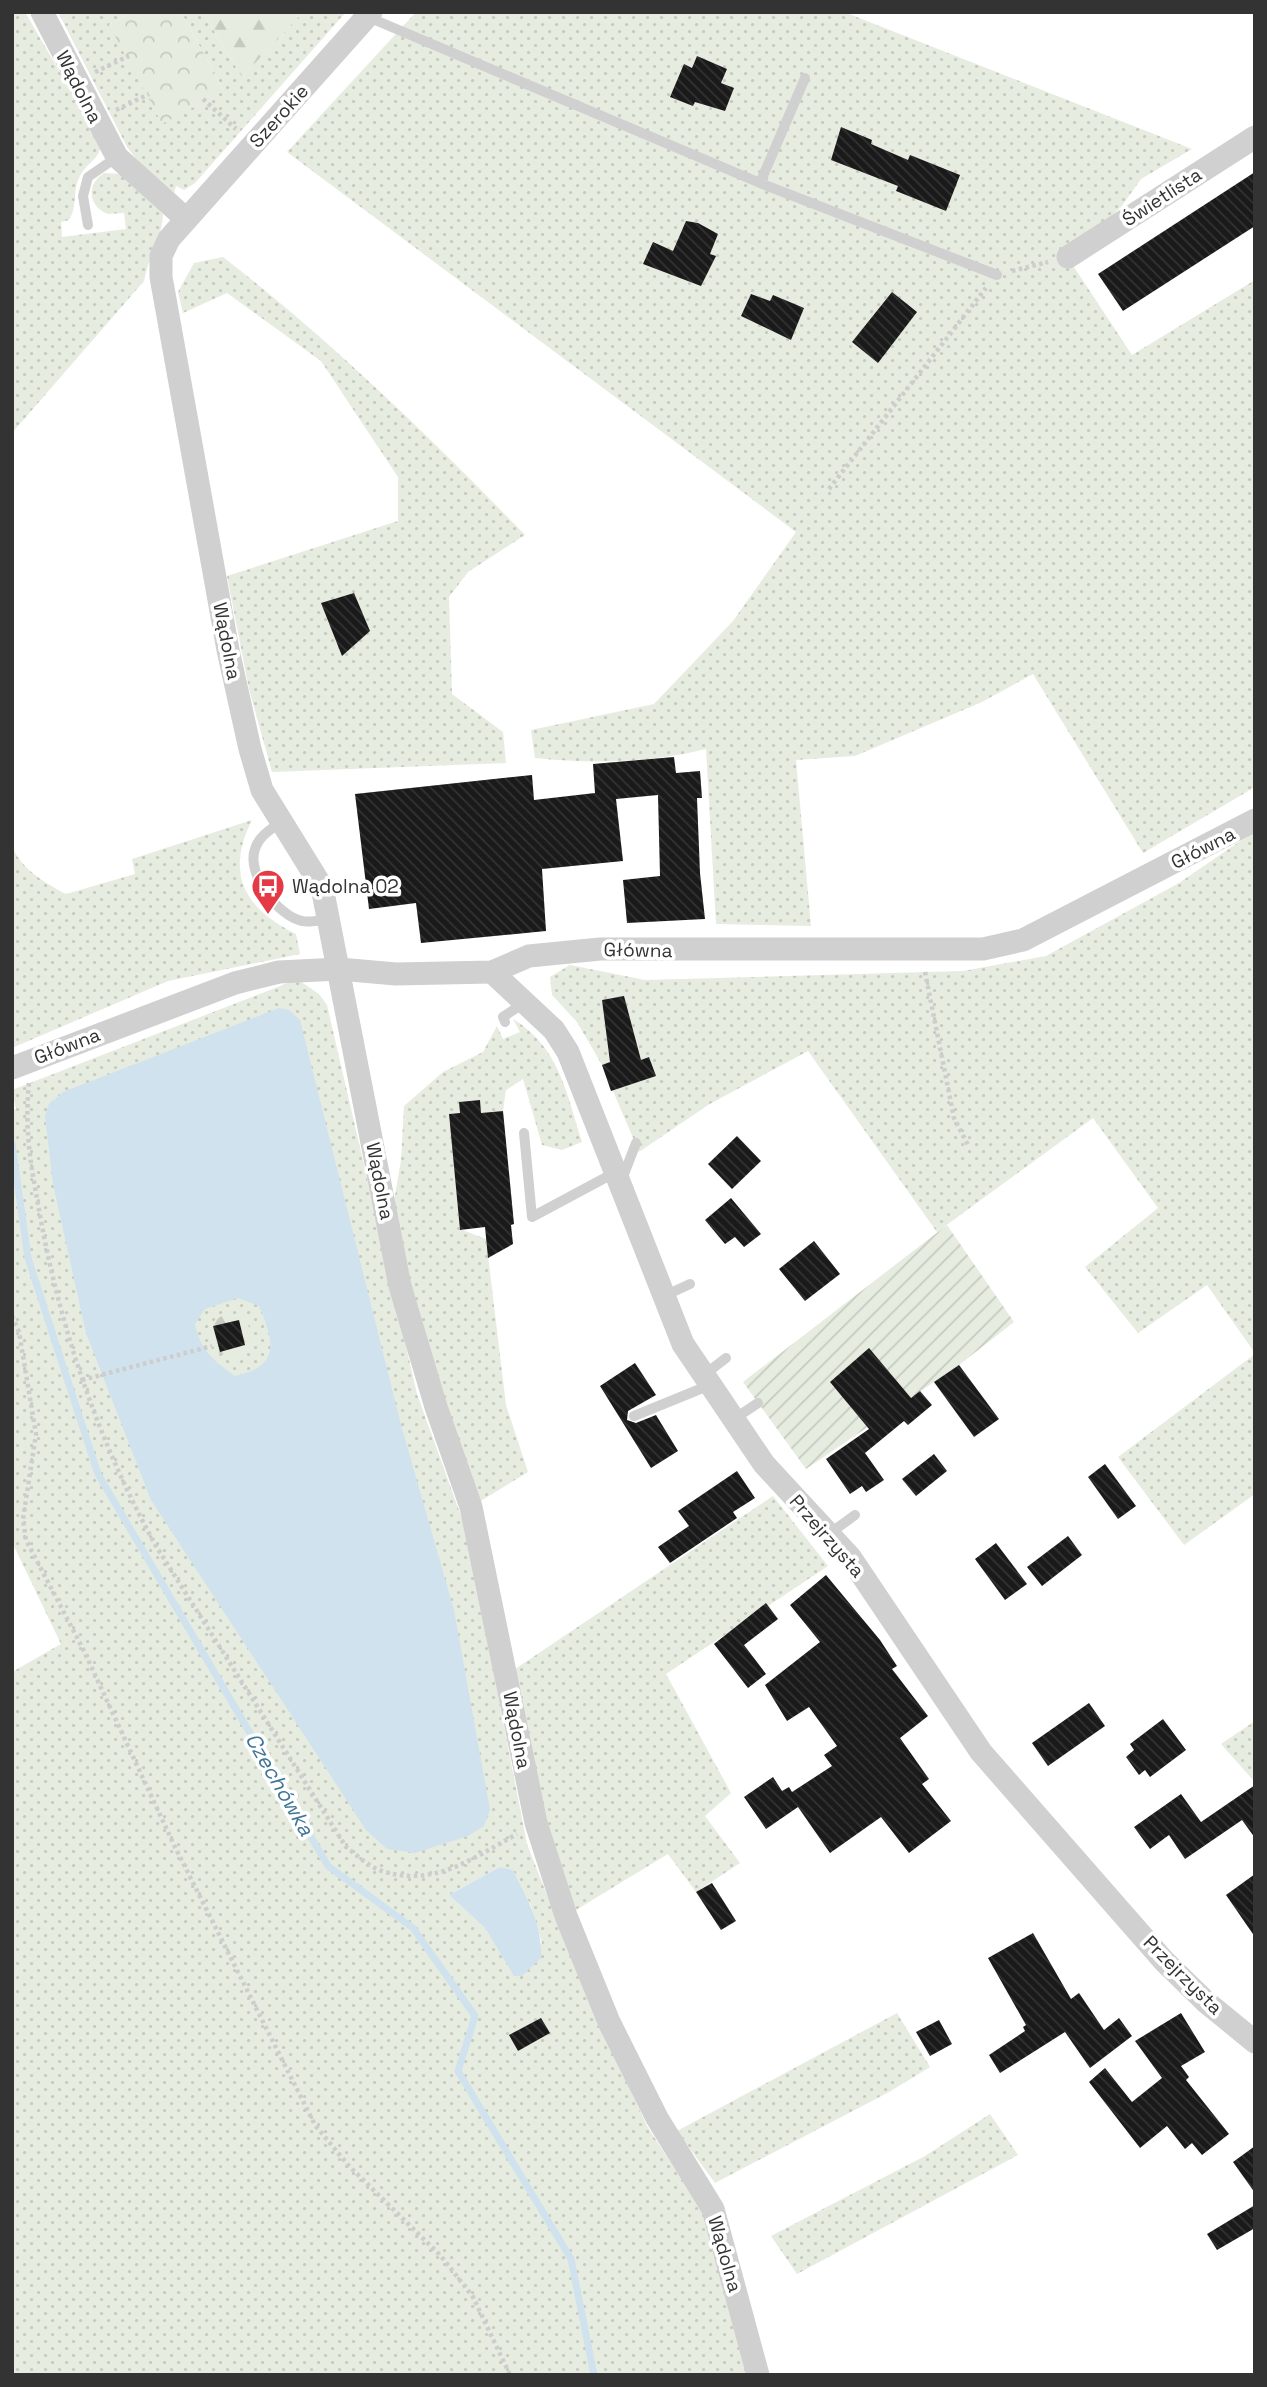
<svg xmlns="http://www.w3.org/2000/svg" width="1267" height="2387" font-family="'Space Grotesk',sans-serif">
	<style>
		.grass { fill: url(#grass-dots); fill-rule: evenodd }
		.forest { fill: url(#forest-firs) }
		.park { fill: url(#park-crowns) }
		.garden { fill: url(#garden-furrows) }
		.water { fill: #cfe2ee; fill-rule: evenodd }
		.lines { fill: none; stroke-linecap: round; stroke-linejoin: round }
		.stream { stroke: #cfe2ee; stroke-width: 7 }
		.building { fill: url(#building-back-hatch) }
		.path { stroke: #cdcdcd; stroke-width: 4.5; stroke-dasharray: 3.5 3.5; stroke-linecap: butt }
		.lane { stroke: #d0d0d0; stroke-width: 10 }
		.street { stroke: #d0d0d0; stroke-width: 23 }
		.labels { text-anchor: middle; dominant-baseline: central; stroke-width: 7; stroke-linejoin: round; paint-order: stroke }
		.street-label { font-size: 19px; fill: #333; stroke: #fff }
		.poi-label { font-size: 19px; fill: #333; stroke: #fff; text-anchor: start }
		.water-label { font-size: 21px; font-style: italic; fill: #3f7597; stroke: #fff }
	</style>
	<defs>
		<pattern id="grass-dots" width="8" height="8" patternUnits="userSpaceOnUse" patternTransform="scale(1.75)"><rect width="8" height="8" fill="#e6ecdf"/><path d="M2 2h.1M6 6h.1" fill="none" stroke="#c6cbc0" stroke-width="1.8" stroke-linecap="round"/></pattern>
		<pattern id="forest-firs" width="22" height="20" patternUnits="userSpaceOnUse" patternTransform="scale(1.75)"><rect width="22" height="20" fill="#e6ecdf"/><path d="M5 1l3.5 6h-7zM16 11l3.5 6h-7z" fill="#c6cbc0"/></pattern>
		<pattern id="park-crowns" width="20" height="18" patternUnits="userSpaceOnUse" patternTransform="scale(1.75)"><rect width="20" height="18" fill="#e6ecdf"/><path d="M2 6a3 3 0 1 1 6 0M12 15a3 3 0 1 1 6 0" fill="none" stroke="#c6cbc0"/></pattern>
		<pattern id="garden-furrows" width="10" height="10" patternUnits="userSpaceOnUse" patternTransform="scale(1.75)"><rect width="10" height="10" fill="#e6ecdf"/><path d="M-1 1l2-2M0 10L10 0M9 11l2-2" fill="none" stroke="#c6cbc0"/></pattern>
		<pattern id="building-back-hatch" width="6" height="6" patternUnits="userSpaceOnUse" patternTransform="scale(1.75)"><rect width="6" height="6" fill="#1a1a1a"/><path d="M-1 5l2 2M0 0l6 6M5-1l2 2" fill="none" stroke="#333"/></pattern>
	</defs>
	<rect width="100%" height="100%" fill="#fff"/>
	<g class="grass">
		<path d="M12,12H25L101,143C101,159 87,162 80,176C72,190 78,206 69,220L61,222L62,237L126,229L124,213L108,214C88,207 86,184 104,173L121,174L163,214C163,234 148,258 144,281L12,433Z"/>
		<polygon points="58,12 133,12 109,25 224,91 181,12 203,12 242,77 303,12 346,12 195,183 184,190 176,186 174,193 140,164 127,147"/>
		<path d="M416,12H844L1192,149L1141,179L1121,207L1068,258L1132,355L1255,280V787L1143,853L1033,674L982,702L855,756L796,760L811,926L716,924L706,749C649,763 593,764 535,758L531,730L654,704L733,621L796,532L287,152Z"/>
		<path d="M223,257C331,341 429,436 525,535L468,572L449,597L452,694L503,732L506,763L272,772L249,689L227,576L398,521V477L321,361L227,293L183,313L178,292L194,263Z"/>
		<path d="M252,820C225,874 244,908 296,934L300,954L168,981L12,1048V846C21,869 45,883 66,894L135,874L132,859Z"/>
		<polygon points="1255,831 1255,1353 1207,1285 1138,1333 1085,1267 1158,1208 1093,1118 937,1232 808,1051 708,1105 639,1152 602,1065 577,1022 552,995 550,977 570,965 645,980 963,971 1046,956 1179,883"/>
		<path d="M300,981L319,994L327,1005L417,1394L465,1527L527,1844L583,1987L647,2126L710,2223L750,2375H12V1672L61,1644L12,1542V1110L16,1109L12,1090L288,983ZM500,1867L513,1870L531,1906L542,1943L514,1975L485,1928L449,1895Z"/>
		<path d="M513,1019C560,1048 566,1093 582,1142L562,1150L542,1145L523,1079L506,1090L503,1111L481,1113L479,1100L459,1102L460,1113L449,1114L460,1229L486,1239L506,1405L528,1472L471,1507L389,1231L401,1160L404,1106L443,1072L483,1052L497,1026L503,1039L520,1032Z"/>
		<polygon points="1255,1354 1255,1494 1184,1545 1118,1457"/>
		<polygon points="773,1496 828,1566 666,1674 731,1793 705,1816 740,1863 696,1892 668,1854 566,1916 506,1675"/>
		<polygon points="1255,1721 1255,1779 1253,1780 1221,1744"/>
		<polygon points="897,2013 930,2067 889,2092 715,2183 677,2131"/>
		<polygon points="990,2114 1018,2155 797,2274 771,2236 925,2156"/>
	</g>
	<g class="forest">
		<polygon points="203,12 303,12 242,77"/>
		<polygon points="225,1314 241,1315 251,1330 252,1347 231,1358 215,1351 208,1332 212,1322"/>
	</g>
	<polygon class="park" points="133,12 181,12 224,91 162,124 109,25"/>
	<polygon class="garden" points="947,1225 1014,1322 959,1365 806,1469 743,1382"/>
	<g class="water">
		<path d="M279,1008L289,1010L300,1020L401,1425L454,1610L490,1810L484,1826L468,1836L415,1853L387,1849L366,1830L151,1500L86,1333L53,1184L45,1116L49,1104L63,1092ZM238,1298L259,1306C274,1341 281,1366 235,1376C214,1361 200,1350 195,1324L205,1309Z"/>
		<path d="M500,1867L513,1870C527,1898 543,1926 541,1958L522,1976H514L485,1928L449,1895Z"/>
	</g>
	<g class="lines">
		<polyline class="stream" points="12,1144 28,1258 98,1474 328,1866 413,1928 475,2016 458,2071 571,2259 594,2375"/>
	</g>
	<g class="building">
		<polygon points="697,56 727,69 721,83 734,88 725,111 695,102 693,106 670,97 684,64 692,68"/>
		<polygon points="841,127 872,140 871,144 908,160 910,155 960,175 946,211 896,191 898,186 831,160"/>
		<polygon points="1255,172 1255,226 1123,311 1098,274"/>
		<polygon points="686,221 698,223 718,234 710,254 716,256 701,286 643,264 653,242 673,251"/>
		<polygon points="892,292 917,312 878,363 852,342"/>
		<polygon points="751,294 770,301 773,295 804,308 791,340 741,316"/>
		<polygon points="354,593 370,631 342,656 321,603"/>
		<polygon points="674,757 676,773 700,771 702,798 697,798 700,873 705,919 627,923 623,880 660,876 658,795 616,799 623,861 542,869 546,931 421,943 416,903 369,909 355,794 532,775 534,800 595,793 593,764"/>
		<polygon points="624,996 641,1060 649,1057 656,1076 611,1091 602,1065 610,1062 602,1000"/>
		<polygon points="480,1100 481,1113 503,1111 514,1224 511,1225 513,1244 488,1258 485,1227 460,1230 449,1114 460,1113 459,1102"/>
		<polygon points="737,1136 761,1161 732,1189 708,1164"/>
		<polygon points="731,1198 761,1234 744,1247 735,1237 725,1244 705,1220"/>
		<polygon points="814,1241 840,1274 805,1301 779,1269"/>
		<polygon points="239,1320 245,1345 220,1352 213,1326"/>
		<polygon points="869,1348 911,1398 920,1391 932,1405 908,1425 904,1421 865,1453 884,1480 866,1492 862,1486 850,1494 826,1459 869,1429 830,1382"/>
		<polygon points="635,1363 656,1395 628,1411 627,1420 636,1423 656,1415 678,1451 651,1468 600,1386"/>
		<polygon points="959,1365 999,1419 974,1437 934,1382"/>
		<polygon points="934,1454 947,1471 916,1496 902,1479"/>
		<polygon points="1105,1464 1136,1506 1118,1519 1088,1477"/>
		<polygon points="737,1471 755,1498 733,1512 737,1518 670,1563 658,1547 689,1526 678,1511"/>
		<polygon points="1068,1536 1082,1555 1042,1586 1027,1567"/>
		<polygon points="996,1543 1027,1584 1005,1600 975,1559"/>
		<polygon points="826,1575 880,1640 897,1666 892,1669 928,1716 900,1738 929,1779 922,1784 951,1821 909,1853 881,1817 830,1853 798,1807 766,1829 744,1797 773,1777 782,1791 789,1787 792,1792 832,1766 824,1755 837,1746 809,1707 787,1721 765,1685 820,1642 790,1605"/>
		<polygon points="766,1603 778,1619 744,1645 766,1674 748,1688 714,1644"/>
		<polygon points="1089,1703 1105,1726 1048,1766 1032,1743"/>
		<polygon points="1163,1719 1186,1750 1150,1777 1145,1770 1139,1775 1126,1757 1134,1750 1130,1744"/>
		<polygon points="1255,1785 1255,1838 1242,1820 1185,1859 1169,1835 1150,1849 1134,1827 1181,1794 1201,1822"/>
		<polygon points="1255,1874 1255,1937 1226,1895"/>
		<polygon points="712,1883 736,1921 721,1930 696,1892"/>
		<polygon points="1033,1933 1071,1999 1079,1993 1104,2030 1119,2018 1132,2036 1090,2068 1065,2032 1000,2073 989,2055 1025,2031 1023,2027 1026,2025 988,1958"/>
		<polygon points="1181,2013 1205,2052 1181,2066 1189,2077 1186,2080 1229,2134 1202,2155 1192,2143 1185,2149 1167,2126 1140,2148 1089,2082 1105,2068 1132,2102 1162,2078 1135,2041"/>
		<polygon points="541,2018 550,2033 518,2051 509,2035"/>
		<polygon points="939,2020 952,2044 930,2056 916,2032"/>
		<polygon points="1255,2146 1255,2193 1233,2162"/>
		<polygon points="1255,2205 1255,2228 1217,2250 1207,2234"/>
	</g>
	<g class="lines">
		<g class="path">
			<polyline points="95,72 129,56"/>
			<polyline points="203,99 236,129"/>
			<polyline points="116,110 149,94"/>
			<polyline points="1012,271 1048,262"/>
			<polyline points="829,489 986,288"/>
			<polyline points="925,972 954,1118 969,1147"/>
			<path d="M29,1083C24,1136 32,1170 41,1221C62,1334 100,1445 156,1546L346,1847C357,1855 369,1867 382,1871C434,1888 473,1858 517,1834"/>
			<polyline points="12,1316 19,1332 36,1434 23,1519 26,1540 83,1649 174,1845 315,2125 348,2165 441,2256 473,2297 510,2375"/>
			<polyline points="82,1380 212,1346"/>
		</g>
		<g class="lane">
			<polyline points="368,17 760,183 997,275"/>
			<polyline points="760,183 805,78"/>
			<polyline points="88,225 83,196 88,177 117,157"/>
			<path d="M281,822C270,830 259,836 255,849C246,874 278,916 302,921C310,923 321,920 330,919"/>
			<polyline points="505,1022 503,1017 525,1002"/>
			<polyline points="524,1133 532,1217 616,1172"/>
			<polyline points="621,1182 636,1143"/>
			<polyline points="664,1296 690,1284"/>
			<polyline points="704,1375 726,1358"/>
			<polyline points="634,1416 710,1385"/>
			<polyline points="734,1419 758,1403"/>
			<polyline points="829,1534 855,1515"/>
		</g>
		<g class="street">
			<polyline points="42,12 117,157 186,219"/>
			<polyline points="371,12 169,239 161,256 161,277 228,650 250,749 262,790 322,887 400,1286 436,1407 471,1507 536,1823 566,1916 609,2022 657,2118 713,2209 758,2375"/>
			<polyline points="1068,257 1255,137"/>
			<polyline points="492,972 554,1030 568,1052 683,1344 764,1464 850,1557 981,1752 1164,1961 1206,2002 1255,2042"/>
			<polyline points="12,1068 235,983 279,972 339,969 396,974 492,972 529,956 600,949 983,949 1023,940 1255,820"/>
		</g>
	</g>
	<defs>
		<symbol id="bus-pin" viewBox="-11 -11 22 30"><path d="M0 17L-7.5 6A9.5 9.5 0 1 1 7.5 6Z" fill="#e63946" stroke="#fff"/><path d="M-5-6H5V4H4V6H2V4H-2V6H-4V4H-5ZM-3.5-4V0h7V-4ZM-3.5 1.2v1.5H-2V1.2ZM2 1.2v1.5H3.5V1.2Z" fill="#fff"/></symbol>
	</defs>
	<g fill-rule="evenodd">
		<use href="#bus-pin" x="249" y="867" width="38" height="52"/>
	</g>
	<g class="labels">
		<g class="street-label">
			<text transform="translate(79 87) rotate(63)">Wądolna</text>
			<text transform="translate(279 116) rotate(-48)">Szerokie</text>
			<text transform="translate(1162 197) rotate(-33)">Świetlista</text>
			<text transform="translate(227 641) rotate(79)">Wądolna</text>
			<text transform="translate(1203 848) rotate(-27)">Główna</text>
			<text transform="translate(638 950) rotate(1)">Główna</text>
			<text transform="translate(67 1046) rotate(-21)">Główna</text>
			<text transform="translate(380 1181) rotate(79)">Wądolna</text>
			<text transform="translate(827 1536) rotate(49)">Przejrzysta</text>
			<text transform="translate(517 1730) rotate(79)">Wądolna</text>
			<text transform="translate(1183 1975) rotate(45)">Przejrzysta</text>
			<text transform="translate(725 2254) rotate(74)">Wądolna</text>
		</g>
		<g class="poi-label">
			<text x="292" y="886">Wądolna 02</text>
		</g>
		<g class="water-label">
			<text transform="translate(280 1784) rotate(60)">Czechówka</text>
		</g>
	</g>
	<rect width="1267" height="2387" fill="none" stroke="#333333" stroke-width="28"/>
</svg>
